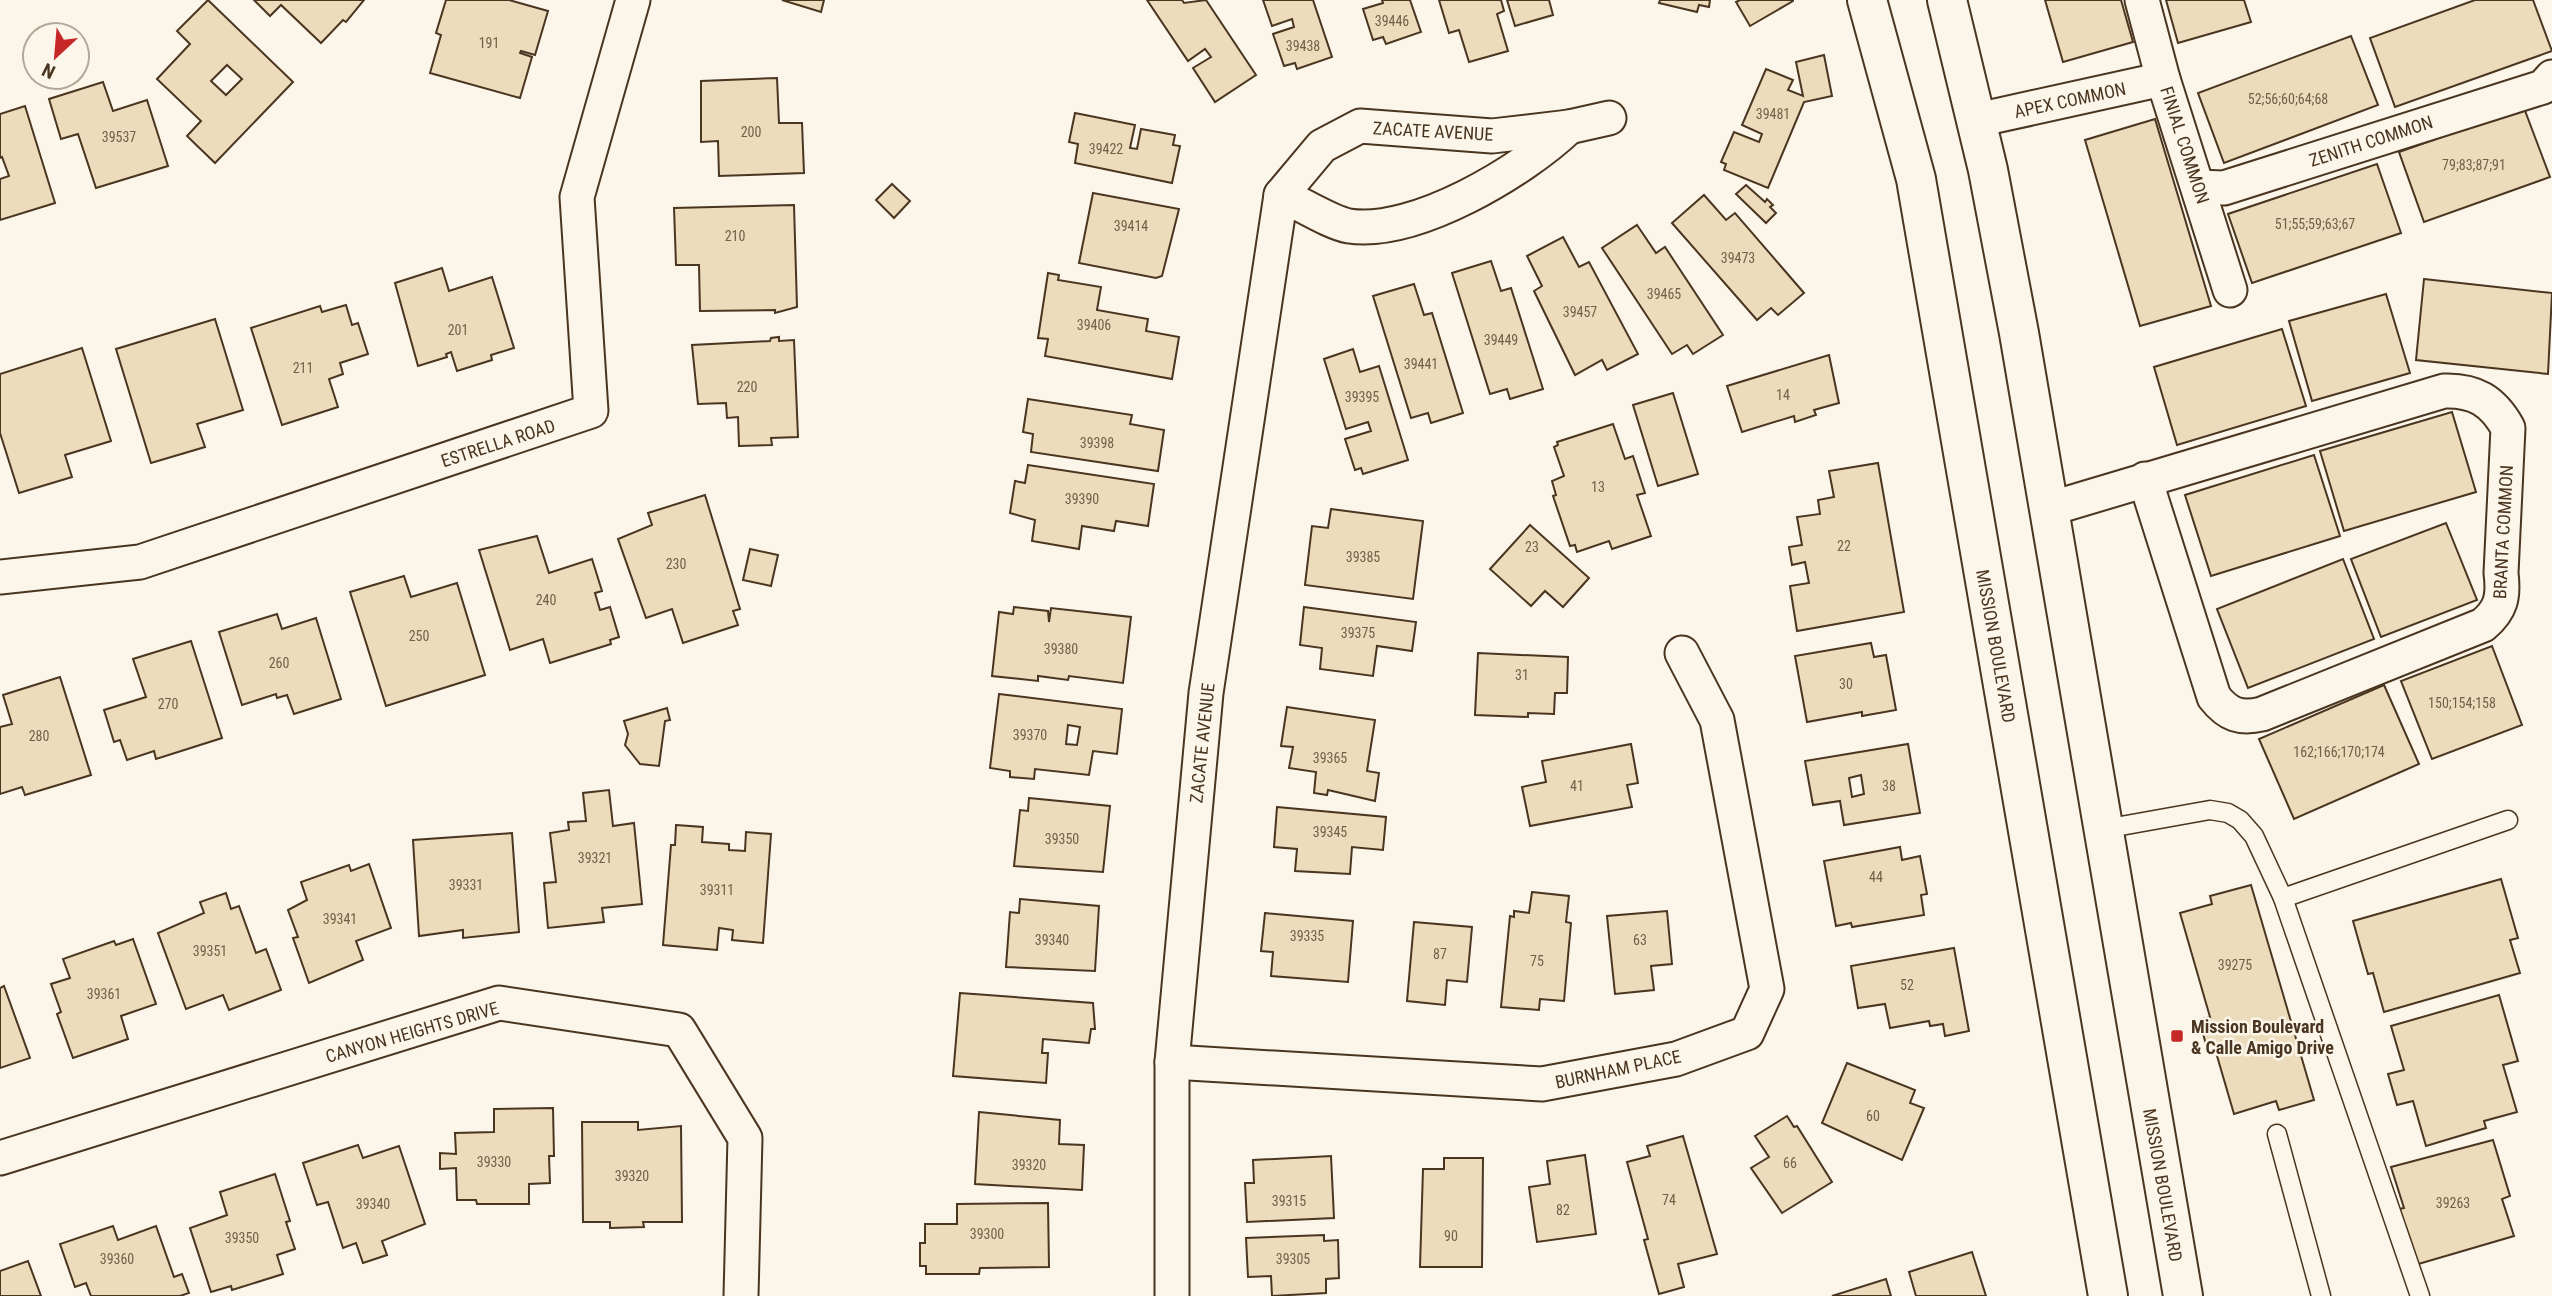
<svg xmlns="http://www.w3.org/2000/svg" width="2552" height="1296" font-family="'Roboto Condensed',sans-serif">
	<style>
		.building { fill: #ecdcbc; stroke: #4a3520; stroke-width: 2; fill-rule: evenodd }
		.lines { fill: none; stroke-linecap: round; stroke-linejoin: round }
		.lane-casing { stroke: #4a3520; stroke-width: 21 }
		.street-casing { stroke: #4a3520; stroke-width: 37 }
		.primary-casing { stroke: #4a3520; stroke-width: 42 }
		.lane { stroke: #fbf6e9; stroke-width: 18 }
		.street { stroke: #fbf6e9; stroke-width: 33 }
		.primary { stroke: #fbf6e9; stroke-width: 38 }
		.poi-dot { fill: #c62828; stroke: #fbf6e9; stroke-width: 2.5 }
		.labels { text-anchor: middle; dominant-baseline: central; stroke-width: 5; stroke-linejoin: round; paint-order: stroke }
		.number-label { font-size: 14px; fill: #725f47 }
		.street-label { font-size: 18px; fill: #4a3520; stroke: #fbf6e9 }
		.poi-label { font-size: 18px; font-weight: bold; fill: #4a3520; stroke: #fbf6e9; text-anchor: start }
	</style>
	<rect width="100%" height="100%" fill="#fbf6e9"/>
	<g class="building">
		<path d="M208,0L293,82L215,163L187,136L201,121L157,79L190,44L177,31ZM227,65L242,79L226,95L211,81Z"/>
		<polygon points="254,0 364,0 346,22 343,20 321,43 281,5 270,16"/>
		<polygon points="446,0 509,0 548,11 535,55 521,51 520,53 532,57 520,98 430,73 441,35 436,33"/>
		<polygon points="782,0 824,0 821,12"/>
		<polygon points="1147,0 1182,0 1184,3 1206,0 1256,75 1215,102 1193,68 1211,57 1205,49 1188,61"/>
		<polygon points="1263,0 1313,0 1332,57 1297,69 1295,63 1284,66 1273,34 1294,27 1292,19 1272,26"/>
		<polygon points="1382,0 1410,0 1421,32 1386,44 1383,37 1373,40 1363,9 1383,3"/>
		<polygon points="1439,0 1501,0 1504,11 1497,14 1508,51 1469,62 1459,30 1449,33"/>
		<polygon points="1507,0 1549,0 1553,15 1515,26"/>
		<polygon points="1660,0 1710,0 1709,7 1699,5 1697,12 1659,3"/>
		<polygon points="1740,0 1793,0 1793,1 1750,26 1736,2"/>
		<polygon points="2045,0 2121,0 2133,42 2063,62"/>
		<polygon points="2166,0 2244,0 2251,22 2178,43"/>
		<polygon points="2475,0 2533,0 2552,51 2395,107 2370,38"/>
		<polygon points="2351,36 2378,105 2224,163 2198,93"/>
		<polygon points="1824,55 1832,96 1804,102 1768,188 1724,170 1726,164 1721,162 1734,132 1759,142 1762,134 1742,125 1766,69 1793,80 1788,90 1803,96 1796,62"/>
		<polygon points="777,78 779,123 802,123 804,173 719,176 718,141 701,142 701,81"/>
		<polygon points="103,82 113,111 147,100 168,166 96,188 78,134 61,139 49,99"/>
		<polygon points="25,106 55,203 0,220 0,179 9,176 2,157 0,158 0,114"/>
		<polygon points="2524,108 2550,177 2424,222 2399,152"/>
		<polygon points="1075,113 1135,125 1130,148 1137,149 1141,129 1175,135 1173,145 1180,146 1172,183 1075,163 1078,144 1069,142"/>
		<polygon points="2155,119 2211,306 2140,326 2085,140"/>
		<polygon points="2377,164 2401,233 2252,283 2228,214"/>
		<polygon points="892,184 910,201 894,218 876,200"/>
		<polygon points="1746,185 1765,202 1767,199 1773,205 1770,207 1776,213 1766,223 1736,194"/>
		<polygon points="1093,193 1179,209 1162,276 1156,278 1079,263"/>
		<polygon points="1704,195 1726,220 1735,213 1804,293 1778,315 1771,308 1757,320 1672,223"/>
		<polygon points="794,205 797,307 775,313 775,310 700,311 699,265 676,265 674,208"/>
		<polygon points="1637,225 1656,253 1665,247 1723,335 1693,354 1687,345 1672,354 1602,248"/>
		<polygon points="1563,237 1579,267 1589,262 1638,354 1607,370 1602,360 1575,375 1534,291 1542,286 1527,256"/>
		<polygon points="1491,261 1501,291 1511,288 1543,389 1510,399 1507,389 1490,394 1452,273"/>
		<polygon points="442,268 449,291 492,277 514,348 491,355 492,360 457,371 451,352 446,354 447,357 418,366 395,283"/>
		<polygon points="1048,273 1059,275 1058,280 1101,287 1097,310 1148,319 1146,331 1179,337 1172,379 1045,356 1048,339 1038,338"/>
		<polygon points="2424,279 2552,293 2548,374 2416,360"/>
		<polygon points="1414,284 1424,315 1432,313 1463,413 1431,423 1428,413 1411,418 1373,296"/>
		<polygon points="2386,294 2410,373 2312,401 2289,321"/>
		<polygon points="346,305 352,325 358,323 368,354 340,363 343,374 329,379 338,407 282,425 251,328 320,306 322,312"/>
		<polygon points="215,319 243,410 197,424 205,447 151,463 116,349"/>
		<polygon points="2282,329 2306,406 2177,445 2154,367"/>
		<polygon points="779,337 779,341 794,340 798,437 771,438 772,445 739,446 738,417 727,418 726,403 698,404 692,345 770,341 771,338"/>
		<polygon points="82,348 111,441 65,455 72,477 19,493 0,433 0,374"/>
		<polygon points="1353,349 1360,372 1379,366 1408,460 1363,474 1361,468 1355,470 1345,439 1371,431 1368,422 1346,429 1324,359"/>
		<polygon points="1829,355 1839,403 1814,410 1816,415 1795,422 1794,416 1742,432 1727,386"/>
		<polygon points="1673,393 1698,474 1658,486 1633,405"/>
		<polygon points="1028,399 1132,415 1130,424 1164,430 1158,471 1031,452 1033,434 1023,432"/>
		<polygon points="2452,412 2476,492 2344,531 2320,451"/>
		<polygon points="1613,424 1625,459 1633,456 1645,493 1637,495 1651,536 1612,549 1609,541 1577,552 1575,545 1570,546 1553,496 1556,495 1552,481 1564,476 1554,447 1558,445 1557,442"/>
		<polygon points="2314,455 2340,536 2211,576 2185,495"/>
		<polygon points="1878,463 1904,612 1797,631 1790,586 1809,583 1805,562 1792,565 1789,547 1802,545 1797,517 1820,514 1818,500 1834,497 1829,471"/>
		<polygon points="1028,465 1154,484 1148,526 1116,521 1114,531 1082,526 1079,549 1032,541 1035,520 1010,513 1015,481 1025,483"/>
		<polygon points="705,495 740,609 733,611 738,625 683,643 672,609 646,618 618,539 652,525 648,513"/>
		<polygon points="1331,509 1423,521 1413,599 1305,585 1312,526 1328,528"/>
		<polygon points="2446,523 2477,600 2381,637 2351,559"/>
		<polygon points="1530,525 1589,578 1563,607 1545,591 1531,606 1490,569"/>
		<polygon points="537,536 549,573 592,559 602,591 595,593 600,610 610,607 619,637 610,640 611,644 550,663 543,639 510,650 479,550"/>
		<polygon points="750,549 778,555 771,586 743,580"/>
		<polygon points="2343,559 2374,639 2248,688 2217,609"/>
		<polygon points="404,576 411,597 457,583 485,675 386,706 350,592"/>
		<polygon points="1014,607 1048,611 1049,622 1051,608 1131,617 1123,683 1069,676 1068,680 1038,676 1038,681 992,676 999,612 1013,614"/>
		<polygon points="1304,607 1416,622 1412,651 1377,646 1373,676 1320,669 1322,648 1300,645"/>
		<polygon points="277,614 282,629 316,618 341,699 294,714 287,695 277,698 276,694 242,705 219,632"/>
		<polygon points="191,641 222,738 156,759 154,751 127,760 120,740 114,742 104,710 146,697 133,659"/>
		<polygon points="1871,643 1874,657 1886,655 1896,710 1862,716 1862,712 1807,722 1795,656"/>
		<polygon points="2492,646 2522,725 2432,759 2401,681"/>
		<polygon points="1478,653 1568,657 1567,693 1555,693 1554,714 1528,713 1528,717 1475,715"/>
		<polygon points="60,677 91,775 25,795 22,787 0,794 0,727 12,724 3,695"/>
		<polygon points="2384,685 2419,764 2294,819 2259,739"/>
		<path d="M999,694L1122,709L1117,754L1093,751L1089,775L1035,769L1034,779L1010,777V771L990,768ZM1068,725L1080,727L1077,745L1066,744Z"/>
		<polygon points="1287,707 1375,720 1367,771 1379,773 1375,801 1328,790 1327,795 1314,793 1316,772 1289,768 1293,747 1281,746"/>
		<polygon points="667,708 670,720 665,721 659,766 640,764 625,745 628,734 624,721"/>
		<polygon points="1631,744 1638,783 1627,785 1632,807 1530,826 1522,787 1546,782 1542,761"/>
		<path d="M1908,744L1920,813L1844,825L1840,801L1813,805L1805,761ZM1861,775L1864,794L1852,797L1849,778Z"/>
		<polygon points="609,790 613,826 634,823 642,904 602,908 604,922 548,928 544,883 556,882 550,833 569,830 568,822 586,821 583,793"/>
		<polygon points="1029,798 1110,806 1103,872 1014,866 1020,810 1028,811"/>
		<polygon points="1277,807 1386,817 1383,850 1352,847 1350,874 1295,871 1297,849 1274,847"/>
		<polygon points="676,825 703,827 702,842 729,844 729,850 745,851 746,832 771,834 763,943 732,940 733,930 719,928 717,950 663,945 671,845 675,845"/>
		<polygon points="512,833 519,932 463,938 463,930 419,936 413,840"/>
		<polygon points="1900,847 1902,860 1920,856 1927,894 1921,895 1924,915 1852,927 1851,923 1836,926 1824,861"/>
		<polygon points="369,864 391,928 356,941 363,960 309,983 293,938 298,937 288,910 307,900 301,882 349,865 351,871"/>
		<polygon points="2501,879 2518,938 2510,940 2520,973 2384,1012 2373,973 2368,974 2353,921"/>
		<polygon points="2251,885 2314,1100 2279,1110 2276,1101 2234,1114 2215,1049 2208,1051 2199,1020 2210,1017 2180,913 2212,904 2210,896"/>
		<polygon points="1532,892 1569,896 1566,922 1571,923 1564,1001 1540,999 1539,1010 1501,1007 1510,916 1514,917 1514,911 1529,913"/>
		<polygon points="226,893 231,909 239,906 256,953 266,949 281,990 229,1010 223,995 186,1009 158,933 204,913 200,902"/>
		<polygon points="1020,899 1099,906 1095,971 1006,967 1010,912 1019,913"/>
		<polygon points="1667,911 1672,964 1651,966 1654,990 1615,994 1607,916"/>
		<polygon points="1265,913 1353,921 1348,982 1271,976 1273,952 1261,951"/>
		<polygon points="1414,922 1472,927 1467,982 1447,980 1445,1005 1407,1001"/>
		<polygon points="133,939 156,1004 121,1016 128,1039 73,1058 57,1014 61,1012 51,984 70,978 63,959 114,941 116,945"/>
		<polygon points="1954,948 1969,1031 1945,1036 1943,1024 1930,1026 1929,1021 1890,1028 1885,1004 1858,1008 1851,966"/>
		<polygon points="4,986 30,1058 0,1068 0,988"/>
		<polygon points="960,993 1093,1003 1095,1029 1091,1029 1089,1043 1043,1039 1042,1053 1048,1053 1046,1083 953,1076"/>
		<polygon points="2499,995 2518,1061 2503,1065 2517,1112 2484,1121 2486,1128 2426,1146 2413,1101 2397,1105 2388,1074 2404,1070 2391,1026"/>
		<polygon points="1847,1063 1915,1090 1910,1103 1924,1108 1902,1160 1822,1123"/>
		<polygon points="553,1108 554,1156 549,1156 550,1183 529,1184 529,1204 477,1204 476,1200 457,1200 456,1168 440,1169 440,1153 456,1154 455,1133 494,1132 494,1109"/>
		<polygon points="979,1112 1060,1120 1059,1144 1084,1145 1082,1190 975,1184"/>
		<polygon points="1787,1116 1794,1127 1797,1126 1832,1182 1782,1213 1751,1168 1769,1157 1755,1136"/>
		<polygon points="582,1122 638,1122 638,1130 681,1126 682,1222 643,1222 644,1227 610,1228 610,1222 583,1222"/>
		<polygon points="1683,1136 1717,1254 1678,1264 1684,1287 1659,1294 1644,1240 1648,1239 1627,1162 1650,1156 1647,1146"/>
		<polygon points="2493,1140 2510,1196 2502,1199 2514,1236 2415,1265 2399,1209 2404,1208 2391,1167"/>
		<polygon points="358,1145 363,1158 399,1146 425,1224 382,1241 387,1255 363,1263 356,1243 343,1248 328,1202 317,1205 303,1163"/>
		<polygon points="1585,1155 1596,1234 1537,1242 1529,1187 1550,1184 1547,1161"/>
		<polygon points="1331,1156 1334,1218 1247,1222 1245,1183 1254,1183 1253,1160"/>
		<polygon points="1444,1158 1483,1158 1482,1267 1420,1267 1423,1169 1444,1169"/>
		<polygon points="275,1174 290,1221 286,1222 295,1249 277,1255 283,1274 232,1290 231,1286 211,1292 190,1228 227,1215 220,1192"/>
		<polygon points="1048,1203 1049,1267 980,1268 979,1274 926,1274 926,1266 920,1266 920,1243 925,1243 925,1224 957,1224 957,1204"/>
		<polygon points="113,1226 118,1240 156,1226 174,1277 182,1274 189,1293 180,1296 91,1296 86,1283 75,1287 60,1244"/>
		<polygon points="1324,1235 1324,1241 1338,1240 1339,1278 1326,1279 1326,1293 1272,1296 1271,1276 1248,1277 1246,1238"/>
		<polygon points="1972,1252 1986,1296 1916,1296 1909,1272"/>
		<polygon points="28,1261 41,1296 0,1296 0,1271"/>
		<polygon points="1886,1279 1891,1296 1832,1296"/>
	</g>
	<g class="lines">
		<defs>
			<g id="lane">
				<polyline points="2104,829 2210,810 2228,813 2240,820 2254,836 2283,898 2420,1296"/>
				<polyline points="2283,898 2508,820"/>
				<polyline points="2277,1134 2321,1296"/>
			</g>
			<g id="street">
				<polyline points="2142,0 2163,79 2230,290"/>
				<polyline points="1977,120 2163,79"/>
				<polyline points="2198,187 2224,188 2543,87 2552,77"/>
				<path d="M1281,195C1300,203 1331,223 1349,226C1415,236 1523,171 1569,127"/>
				<path d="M2049,509L2444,391C2475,390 2493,401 2508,428L2501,573C2504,597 2501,610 2483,625L2262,714C2240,719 2228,715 2214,697L2145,479"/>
				<polyline points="0,577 140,562 591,411 577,197 633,0"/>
				<polyline points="1172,1062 1542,1084 1676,1059 1747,1033 1767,989 1717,720 1682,653"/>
				<polyline points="0,1158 499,1003 679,1030 745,1138 741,1296"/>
				<polyline points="1172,1296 1172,1062 1206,693 1281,195 1322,146 1360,126 1492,136 1569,127 1609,118"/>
			</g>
			<g id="primary">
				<polyline points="1867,0 1916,179 2108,1296"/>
				<polyline points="1947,0 1988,170 2019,333 2183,1296"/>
			</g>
		</defs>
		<use href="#lane" class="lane-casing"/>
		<use href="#street" class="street-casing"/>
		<use href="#primary" class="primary-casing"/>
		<use href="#lane" class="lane"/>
		<use href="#street" class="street"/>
		<use href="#primary" class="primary"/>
	</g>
	<rect class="poi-dot" x="2170" y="1029" width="14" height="14" rx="3.5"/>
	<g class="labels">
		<g class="number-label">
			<text x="1392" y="21">39446</text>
			<text x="489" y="43">191</text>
			<text x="1303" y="46">39438</text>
			<text x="2288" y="99">52;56;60;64;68</text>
			<text x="1773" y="114">39481</text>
			<text x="751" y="132">200</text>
			<text x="119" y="137">39537</text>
			<text x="1106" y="149">39422</text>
			<text x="2474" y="165">79;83;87;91</text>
			<text x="2315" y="224">51;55;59;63;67</text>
			<text x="1131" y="226">39414</text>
			<text x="735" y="236">210</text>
			<text x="1738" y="258">39473</text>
			<text x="1664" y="294">39465</text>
			<text x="1580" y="312">39457</text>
			<text x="1094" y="325">39406</text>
			<text x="458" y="330">201</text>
			<text x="1501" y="340">39449</text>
			<text x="1421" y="364">39441</text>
			<text x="303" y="368">211</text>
			<text x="747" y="387">220</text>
			<text x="1783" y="395">14</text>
			<text x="1362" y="397">39395</text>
			<text x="1097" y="443">39398</text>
			<text x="1598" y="487">13</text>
			<text x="1082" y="499">39390</text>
			<text x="1844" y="546">22</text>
			<text x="1532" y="547">23</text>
			<text x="1363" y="557">39385</text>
			<text x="676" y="564">230</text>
			<text x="546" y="600">240</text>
			<text x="1358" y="633">39375</text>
			<text x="419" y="636">250</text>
			<text x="1061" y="649">39380</text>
			<text x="279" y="663">260</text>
			<text x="1522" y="675">31</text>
			<text x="1846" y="684">30</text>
			<text x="2462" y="703">150;154;158</text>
			<text x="168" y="704">270</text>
			<text x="1030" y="735">39370</text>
			<text x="39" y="736">280</text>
			<text x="2339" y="752">162;166;170;174</text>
			<text x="1330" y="758">39365</text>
			<text x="1577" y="786">41</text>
			<text x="1889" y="786">38</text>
			<text x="1330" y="832">39345</text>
			<text x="1062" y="839">39350</text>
			<text x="595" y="858">39321</text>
			<text x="1876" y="877">44</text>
			<text x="466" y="885">39331</text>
			<text x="717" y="890">39311</text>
			<text x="340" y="919">39341</text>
			<text x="1307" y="936">39335</text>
			<text x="1052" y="940">39340</text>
			<text x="1640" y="940">63</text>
			<text x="210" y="951">39351</text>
			<text x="1440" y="954">87</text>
			<text x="1537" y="961">75</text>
			<text x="2235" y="965">39275</text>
			<text x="1907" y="985">52</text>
			<text x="104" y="994">39361</text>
			<text x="1873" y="1116">60</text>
			<text x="494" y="1162">39330</text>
			<text x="1790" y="1163">66</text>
			<text x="1029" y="1165">39320</text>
			<text x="632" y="1176">39320</text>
			<text x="1669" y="1200">74</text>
			<text x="1289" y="1201">39315</text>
			<text x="2453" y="1203">39263</text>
			<text x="373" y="1204">39340</text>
			<text x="1563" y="1210">82</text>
			<text x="987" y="1234">39300</text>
			<text x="1451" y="1236">90</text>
			<text x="242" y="1238">39350</text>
			<text x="117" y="1259">39360</text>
			<text x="1293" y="1259">39305</text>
		</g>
		<g class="street-label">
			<text transform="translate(2070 100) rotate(-12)">APEX COMMON</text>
			<text transform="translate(1433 131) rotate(3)">ZACATE AVENUE</text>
			<text transform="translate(2371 141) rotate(-18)">ZENITH COMMON</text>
			<text transform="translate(2185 145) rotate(72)">FINIAL COMMON</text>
			<text transform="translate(498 443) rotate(-18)">ESTRELLA ROAD</text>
			<text transform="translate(2503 532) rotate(-87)">BRANTA COMMON</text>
			<text transform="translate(1996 646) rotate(80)">MISSION BOULEVARD</text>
			<text transform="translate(1202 743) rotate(-84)">ZACATE AVENUE</text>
			<text transform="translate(412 1032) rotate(-16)">CANYON HEIGHTS DRIVE</text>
			<text transform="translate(1618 1069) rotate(-12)">BURNHAM PLACE</text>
			<text transform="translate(2163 1185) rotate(80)">MISSION BOULEVARD</text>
		</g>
		<g class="poi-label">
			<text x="2191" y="1026">Mission Boulevard<tspan x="2191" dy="21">&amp; Calle Amigo Drive</tspan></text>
		</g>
	</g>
	<g transform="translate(56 56) rotate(206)"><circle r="33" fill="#fbf6e9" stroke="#b4a999" stroke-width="2"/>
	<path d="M0-5L12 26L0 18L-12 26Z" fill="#c62828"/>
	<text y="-10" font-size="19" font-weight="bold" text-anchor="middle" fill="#4a3520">N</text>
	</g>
</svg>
